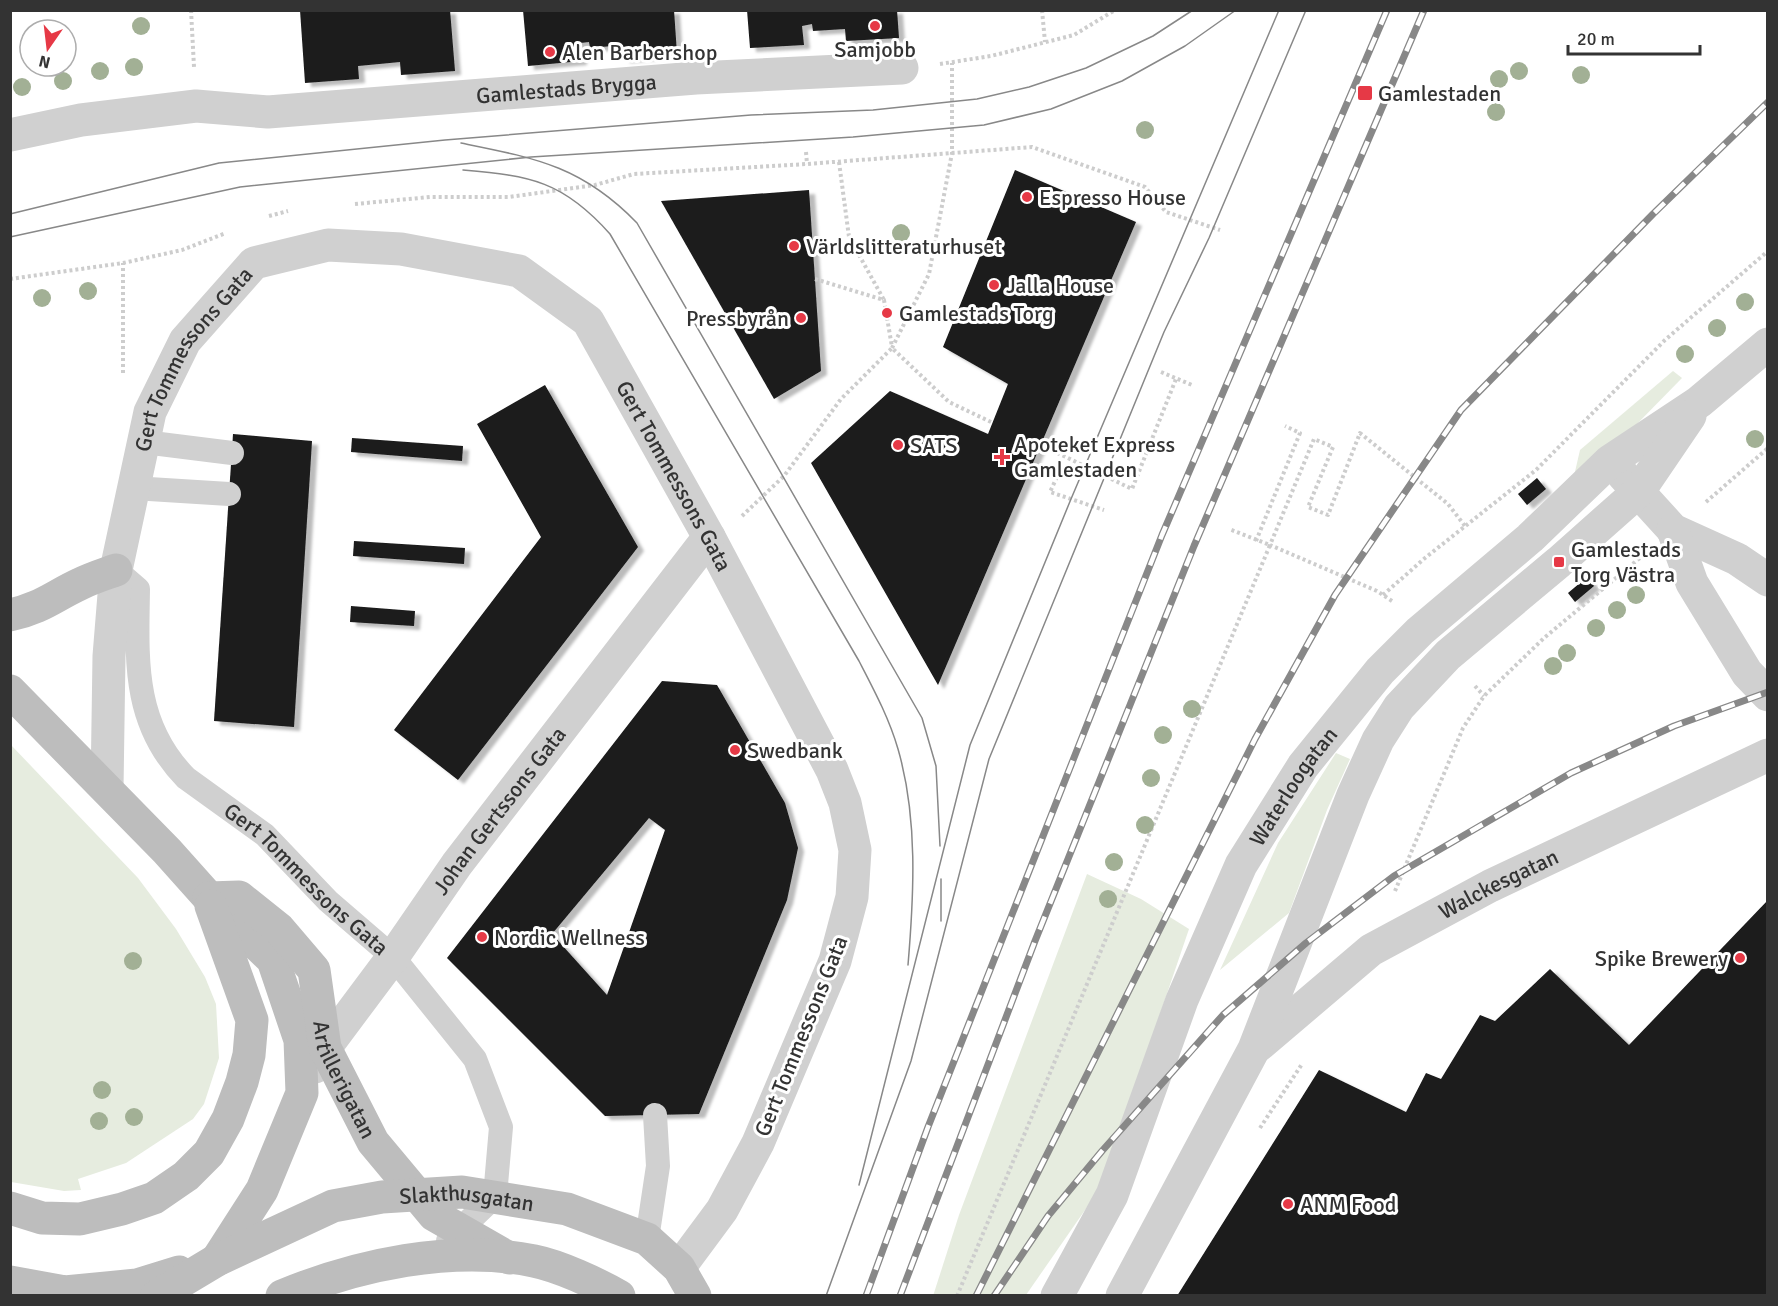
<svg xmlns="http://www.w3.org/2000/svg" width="1778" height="1306" font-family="Signika,sans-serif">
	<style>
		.green { fill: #e6ecdf }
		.building { fill: #1a1a1a; fill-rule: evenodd; filter: url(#shadow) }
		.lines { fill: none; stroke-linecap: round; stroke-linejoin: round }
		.path { stroke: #cdcdcd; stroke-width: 4; stroke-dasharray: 3 3; stroke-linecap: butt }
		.lane { stroke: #d0d0d0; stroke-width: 24 }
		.street { stroke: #d0d0d0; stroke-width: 33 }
		.secondary { stroke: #bdbdbd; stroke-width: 33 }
		.tram { stroke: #888; stroke-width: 1.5 }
		.rail-casing { stroke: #888; stroke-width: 7 }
		.rail { stroke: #fff; stroke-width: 4.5; stroke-dasharray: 14; stroke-linecap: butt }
		.tree { fill: #a2b095 }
		.poi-dot { fill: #e63946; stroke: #fff; stroke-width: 2 }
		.labels { text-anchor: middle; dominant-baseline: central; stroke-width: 6; stroke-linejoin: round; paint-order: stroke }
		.poi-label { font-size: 22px; fill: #333; stroke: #fff; text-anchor: start }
		.street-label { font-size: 22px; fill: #333; stroke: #fff }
	</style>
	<defs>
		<filter id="shadow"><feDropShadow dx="6" dy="4" stdDeviation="1.5" flood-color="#0004"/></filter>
	</defs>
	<rect width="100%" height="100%" fill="#fff"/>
	<g class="green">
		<polygon points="1673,371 1682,378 1634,427 1574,476 1580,450"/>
		<polygon points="11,745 138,878 176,929 205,977 216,1004 219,1058 204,1104 193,1119 126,1163 78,1179 81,1190 64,1191 11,1182"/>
		<polygon points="1336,753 1350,759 1327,810 1289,913 1220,970 1278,843"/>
		<polygon points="1087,874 1141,899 1189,929 1101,1187 1026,1295 933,1296 959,1215"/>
	</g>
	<g class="building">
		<polygon points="300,10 450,10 455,71 401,75 400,62 358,66 359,79 305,83"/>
		<polygon points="523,10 674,10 677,54 624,59 623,45 590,48 589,42 580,43 581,61 528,66"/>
		<polygon points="747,10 897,10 899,38 846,41 845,29 813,31 812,24 802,26 804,45 750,48"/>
		<polygon points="1015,170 1136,222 938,685 811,463 890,391 988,434 1008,384 943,347"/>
		<polygon points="809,190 821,371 774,399 661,201"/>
		<polygon points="545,385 638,547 458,780 394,730 541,537 477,424"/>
		<polygon points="233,434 312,441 294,727 214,721"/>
		<polygon points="352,438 463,446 462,461 351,452"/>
		<polygon points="1537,478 1546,489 1527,505 1518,494"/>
		<polygon points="354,541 465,548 464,564 353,556"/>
		<polygon points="1587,577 1594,586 1575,602 1568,593"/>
		<polygon points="351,606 415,611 414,626 350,622"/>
		<path d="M662,681L717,685L785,803L798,848L787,900L699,1114L605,1116L447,958ZM649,818L665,830L607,995L552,934Z"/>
		<polygon points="1768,900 1768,1296 1177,1296 1319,1070 1406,1112 1426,1073 1441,1079 1480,1015 1495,1021 1550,969 1629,1045"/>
	</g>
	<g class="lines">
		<g class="path">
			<polyline points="191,10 194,67"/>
			<polyline points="1042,10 1045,42"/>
			<polyline points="940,64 991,56 1074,35 1115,10"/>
			<polyline points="806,152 807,164"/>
			<polyline points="839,162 849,237 884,300"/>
			<polyline points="355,204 430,197 509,197 595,185 634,174 807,164 1032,147 1145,187 1166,212 1220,230"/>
			<polyline points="269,216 288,211"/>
			<polyline points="10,279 123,263 182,250 226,233"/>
			<polyline points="815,279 884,300 892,347"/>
			<polyline points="892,348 929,274 952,153 952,63"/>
			<polyline points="1161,372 1192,385"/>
			<polyline points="123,373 123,263"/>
			<polyline points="1041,445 1132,489 1176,379"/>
			<polyline points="1057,477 1050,492 1104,510"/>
			<polyline points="1706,502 1768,448"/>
			<polyline points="742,516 784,476 841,399 892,348 949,402 993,423"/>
			<polyline points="1256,541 1300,433 1285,426"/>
			<polyline points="1383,595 1425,558 1536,470 1665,340 1768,251"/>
			<polyline points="1392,601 1377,591 1270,545 1314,439 1333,447 1308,507 1328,515 1360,433 1448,504 1465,526"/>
			<polyline points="1475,686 1484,696"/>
			<polyline points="1395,891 1463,728 1484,696 1544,638 1641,557"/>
			<polyline points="1260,1128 1302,1064"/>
			<polyline points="957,1296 1270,545 1229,529"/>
		</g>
		<g class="lane">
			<polyline points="144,442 232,453"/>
			<polyline points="133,488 229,494"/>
			<path id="s1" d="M116,570L138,589C137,659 132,723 186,778L265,835L328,901L393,957L475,1059L501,1127L495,1196L448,1241"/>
			<polyline points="647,1239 658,1166 655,1115"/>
		</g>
		<g class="street">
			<path id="s2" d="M10,135L81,120L196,106L268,112L696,78L902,68"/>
			<polyline points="1623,475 1673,530 1737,559 1768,580"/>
			<polyline points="1673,530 1692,583 1747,673 1768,695"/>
			<path id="s3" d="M107,789L109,656L116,570L150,412L185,341L254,263L328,245L401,249L519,271L588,321L709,537L832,770L845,803L855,850L852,897L835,961L758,1143L722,1210L679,1268"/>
			<path id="s4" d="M1258,1046L1371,950L1490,886L1768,755"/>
			<path id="s5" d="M315,1067L325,1048L393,957L457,864L709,537"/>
			<path id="s6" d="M1057,1296L1112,1195L1182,1000L1241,865L1303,766L1380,671L1420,631L1530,538L1610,461L1699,402L1768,344"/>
			<polyline points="1122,1296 1254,1049 1353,795 1378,740 1399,707 1448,655 1559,562 1639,491 1690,416"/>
		</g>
		<g class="secondary">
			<path d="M10,615C42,608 54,596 80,584C92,578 105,574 116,570"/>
			<polyline points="10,691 167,851 209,898 273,960 300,1040 302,1093 262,1190 217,1260"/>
			<path id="s7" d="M209,898L239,897L279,929L314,970L325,1048L373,1142L434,1215L509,1258"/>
			<polyline points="10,1208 42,1218 80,1219 122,1209 154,1198 186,1176 209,1153 228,1119 242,1082 249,1055 252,1020 211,906"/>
			<polyline points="10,1282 65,1292 137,1285 179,1272"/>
			<path id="s8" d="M157,1296L217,1260L333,1206L382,1197L462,1192L567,1209L647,1239L679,1268L695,1296"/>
			<path d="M282,1296C356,1265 453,1244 534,1261C559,1266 596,1283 619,1296"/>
		</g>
		<g class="tram">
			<path d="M461,143C535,158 582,166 637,223L922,718L936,766L940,846"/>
			<path d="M463,170C531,176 563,181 610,234L859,661C874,690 889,718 898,749C918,818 914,894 908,965"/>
			<polyline points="10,214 219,163 445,140 751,115 873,110 977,99 1029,87 1086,68 1153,36 1193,10"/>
			<polyline points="10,237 240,187 531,157 853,137 984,125 1051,109 1122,81 1185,46 1236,10"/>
			<polyline points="941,921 941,879"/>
			<polyline points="859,1185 970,745 1071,499 1279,10"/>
			<polyline points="826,1296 911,1061 989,759 1164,332 1209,238 1306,10"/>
		</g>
		<defs>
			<g id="rail">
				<polyline points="866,1296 928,1127 1162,535 1387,10"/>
				<polyline points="900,1296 1035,941 1194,546 1424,10"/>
				<polyline points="976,1296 1255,739 1335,595 1461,410 1653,214 1768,102"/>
				<polyline points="994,1296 1048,1216 1102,1151 1223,1015 1306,943 1394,876 1571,773 1674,726 1768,692"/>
			</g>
		</defs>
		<use href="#rail" class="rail-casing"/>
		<use href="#rail" class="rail"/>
	</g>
	<g class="tree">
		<circle cx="141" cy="26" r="9"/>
		<circle cx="134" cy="67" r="9"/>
		<circle cx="100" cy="71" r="9"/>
		<circle cx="1519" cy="71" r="9"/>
		<circle cx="1581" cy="75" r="9"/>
		<circle cx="1499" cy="79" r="9"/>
		<circle cx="63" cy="81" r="9"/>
		<circle cx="22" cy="87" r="9"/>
		<circle cx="1496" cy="112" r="9"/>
		<circle cx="1145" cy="130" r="9"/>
		<circle cx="901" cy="233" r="9"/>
		<circle cx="88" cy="291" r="9"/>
		<circle cx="42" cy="298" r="9"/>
		<circle cx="1745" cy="302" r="9"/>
		<circle cx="1717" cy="328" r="9"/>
		<circle cx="1685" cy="354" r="9"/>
		<circle cx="1755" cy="439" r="9"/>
		<circle cx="1636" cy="595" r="9"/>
		<circle cx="1617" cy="610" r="9"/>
		<circle cx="1596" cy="628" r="9"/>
		<circle cx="1567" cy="653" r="9"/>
		<circle cx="1553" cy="666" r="9"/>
		<circle cx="1192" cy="709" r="9"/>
		<circle cx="1163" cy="735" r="9"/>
		<circle cx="1151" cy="778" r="9"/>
		<circle cx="1145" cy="825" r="9"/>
		<circle cx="1114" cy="862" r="9"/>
		<circle cx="1108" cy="899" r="9"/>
		<circle cx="133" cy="961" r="9"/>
		<circle cx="102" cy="1090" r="9"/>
		<circle cx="134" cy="1117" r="9"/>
		<circle cx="99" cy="1121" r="9"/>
	</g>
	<g class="poi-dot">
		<circle cx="875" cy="26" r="6"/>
		<circle cx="550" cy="52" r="6"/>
		<rect x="1357" y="85" width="16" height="16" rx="3"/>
		<circle cx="1027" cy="197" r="6"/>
		<circle cx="794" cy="246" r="6"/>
		<circle cx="994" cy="285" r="6"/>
		<circle cx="887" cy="313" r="6"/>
		<circle cx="801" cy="318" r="6"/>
		<circle cx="898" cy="445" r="6"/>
		<path d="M999 448h6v6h6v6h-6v6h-6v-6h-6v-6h6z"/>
		<rect x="1553" y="556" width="12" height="12" rx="3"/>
		<circle cx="735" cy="750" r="6"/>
		<circle cx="482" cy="937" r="6"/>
		<circle cx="1740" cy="958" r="6"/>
		<circle cx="1288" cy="1204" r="6"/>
	</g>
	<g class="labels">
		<g class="poi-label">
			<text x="875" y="49" text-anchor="middle">Samjobb</text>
			<text x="562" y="52">Alen Barbershop</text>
			<text x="1378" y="93">Gamlestaden</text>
			<text x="1039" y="197">Espresso House</text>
			<text x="806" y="246">Världslitteraturhuset</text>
			<text x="1006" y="285">Jalla House</text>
			<text x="899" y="313">Gamlestads Torg</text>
			<text x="789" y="318" text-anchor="end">Pressbyrån</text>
			<text x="1014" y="444">Apoteket Express<tspan x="1014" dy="25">Gamlestaden</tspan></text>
			<text x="910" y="445">SATS</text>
			<text x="1571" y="549">Gamlestads<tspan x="1571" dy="25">Torg Västra</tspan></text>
			<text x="747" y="750">Swedbank</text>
			<text x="494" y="937">Nordic Wellness</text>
			<text x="1728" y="958" text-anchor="end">Spike Brewery</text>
			<text x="1300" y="1204">ANM Food</text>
		</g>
		<g class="street-label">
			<text stroke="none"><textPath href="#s2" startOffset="560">Gamlestads Brygga</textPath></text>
			<text stroke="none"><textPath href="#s3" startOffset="448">Gert Tommessons Gata</textPath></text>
			<text stroke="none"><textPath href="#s3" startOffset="1096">Gert Tommessons Gata</textPath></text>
			<text stroke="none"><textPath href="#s6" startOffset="564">Waterloogatan</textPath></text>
			<text stroke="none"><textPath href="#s5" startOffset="316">Johan Gertssons Gata</textPath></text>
			<text stroke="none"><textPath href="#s1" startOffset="388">Gert Tommessons Gata</textPath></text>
			<text stroke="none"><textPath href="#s4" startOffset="292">Walckesgatan</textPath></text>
			<text transform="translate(801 1036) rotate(-68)">Gert Tommessons Gata</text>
			<text stroke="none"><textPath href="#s7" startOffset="250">Artillerigatan</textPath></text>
			<text stroke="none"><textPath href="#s8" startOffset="333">Slakthusgatan</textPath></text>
		</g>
	</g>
	<rect width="1778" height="1306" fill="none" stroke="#333333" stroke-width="24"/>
	<g transform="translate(48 48) rotate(194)"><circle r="28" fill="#ffffff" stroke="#adadad" stroke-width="1.5"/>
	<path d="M0-4.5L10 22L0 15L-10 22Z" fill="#e63946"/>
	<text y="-9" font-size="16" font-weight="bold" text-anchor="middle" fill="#333333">N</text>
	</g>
	<path d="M1568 45v9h132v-9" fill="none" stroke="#333333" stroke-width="3"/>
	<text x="1577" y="45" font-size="18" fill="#333333" stroke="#ffffff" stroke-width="4.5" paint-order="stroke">20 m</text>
</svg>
